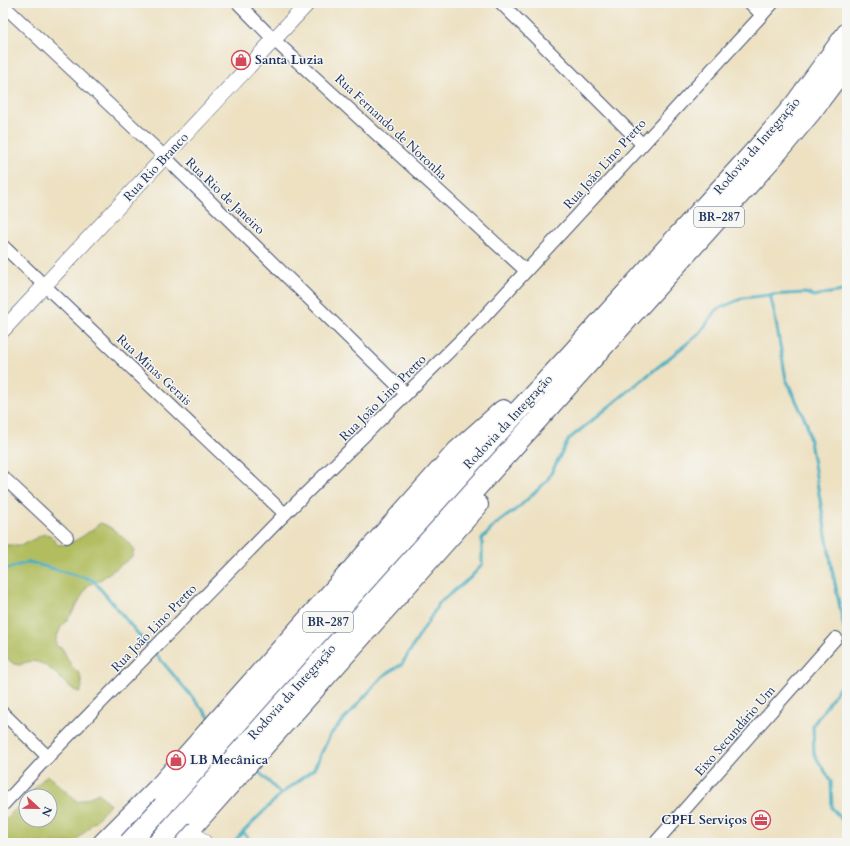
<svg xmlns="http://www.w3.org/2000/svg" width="850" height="846" font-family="Cardo,serif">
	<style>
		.green { fill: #b1bd5f; stroke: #66765e }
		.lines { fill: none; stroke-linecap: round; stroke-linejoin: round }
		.stream { stroke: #42adc1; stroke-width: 3 }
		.minor-casing { stroke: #3a4a6d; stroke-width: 14 }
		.tertiary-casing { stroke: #3a4a6d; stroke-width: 16 }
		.trunk-casing { stroke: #3a4a6d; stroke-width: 22 }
		.minor { stroke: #fff; stroke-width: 12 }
		.tertiary { stroke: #fff; stroke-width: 15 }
		.trunk { stroke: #fff; stroke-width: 20 }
		.trunk-bridge-casing { stroke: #3a4a6d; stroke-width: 22; stroke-linecap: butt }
		.trunk-bridge { stroke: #fff; stroke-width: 20 }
		.labels { text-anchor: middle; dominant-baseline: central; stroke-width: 3; stroke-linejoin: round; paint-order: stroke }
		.shield { fill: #f6f6f2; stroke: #5d6b8a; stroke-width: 1 }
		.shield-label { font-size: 12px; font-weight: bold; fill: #1b2f5e }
		.poi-label { font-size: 13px; font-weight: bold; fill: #1b2f5e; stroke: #f6f6f2; text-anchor: start }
		.street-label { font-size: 13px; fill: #1b2f5e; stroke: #f6f6f2 }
	</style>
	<rect width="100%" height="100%" fill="#f6f6f2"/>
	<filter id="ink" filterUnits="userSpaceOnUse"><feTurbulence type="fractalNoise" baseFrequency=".025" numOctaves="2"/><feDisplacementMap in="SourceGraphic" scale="8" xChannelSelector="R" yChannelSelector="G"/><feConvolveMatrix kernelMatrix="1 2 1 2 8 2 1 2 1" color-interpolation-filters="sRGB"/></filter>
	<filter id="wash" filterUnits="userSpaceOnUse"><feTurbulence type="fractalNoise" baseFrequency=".012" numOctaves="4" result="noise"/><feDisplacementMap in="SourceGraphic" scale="16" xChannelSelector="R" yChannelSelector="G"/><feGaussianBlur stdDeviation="0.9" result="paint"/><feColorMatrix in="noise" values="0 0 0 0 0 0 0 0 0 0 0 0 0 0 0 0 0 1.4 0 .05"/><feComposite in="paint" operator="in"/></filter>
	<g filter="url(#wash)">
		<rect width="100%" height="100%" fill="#ede1c2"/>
		<g class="green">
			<path d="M100,523C111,525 128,541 134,550L132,557L100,580L88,585L71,615L61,627L56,639V646L62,648L71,665L80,674L82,687L80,693C60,685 45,650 20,665L14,664L3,655V545H22L44,534L50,535L58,545C74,545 89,532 100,523Z"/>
			<polygon points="47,775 78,802 99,793 110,805 74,843 3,843 3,822 26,798 26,820 50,820 50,796 27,796"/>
		</g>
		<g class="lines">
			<g class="stream">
				<polyline points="770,295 774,311 786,379 807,424 832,569 847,642"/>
				<polyline points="3,570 29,562 93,580 150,648"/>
				<polyline points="154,652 210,718"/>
				<polyline points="847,677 813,725 814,754 831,781 832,808 847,826"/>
				<polyline points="255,768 281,794"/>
				<polyline points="233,843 243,832"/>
				<polyline points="252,843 243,832 281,794 314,769 330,735 383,676 402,664 440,602 470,578 482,565 482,539 495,525 519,507 547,481 569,439 700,333 716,310 743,298 770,295 805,293 814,296 847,290"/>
			</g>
		</g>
	</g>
	<g filter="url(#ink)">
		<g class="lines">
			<defs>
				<g id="minor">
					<polyline points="238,3 274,40 526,271"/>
					<polyline points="501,3 642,144"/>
					<polyline points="750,3 762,15"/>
					<polyline points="3,5 165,157 406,394"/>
					<polyline points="3,246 285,514"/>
					<polyline points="3,477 67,537"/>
					<polyline points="3,713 48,757"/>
					<polyline points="3,805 41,764 285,514 482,319 773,3"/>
					<polyline points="655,843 836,638"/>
				</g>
				<g id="tertiary">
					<polyline points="3,330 308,3"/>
					<polyline points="190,830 205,843"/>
				</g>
				<g id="trunk">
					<polyline points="163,806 493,438 571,354 761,144 795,104 847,33"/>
					<polyline points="182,816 775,155 811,112 847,64"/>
					<polyline points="103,843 158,788 457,451 503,410"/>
					<polyline points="178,843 478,505"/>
				</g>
			</defs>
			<use href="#minor" class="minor-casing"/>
			<use href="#tertiary" class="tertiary-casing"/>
			<use href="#trunk" class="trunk-casing"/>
			<use href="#minor" class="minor"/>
			<use href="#tertiary" class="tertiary"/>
			<use href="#trunk" class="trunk"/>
			<defs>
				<g id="trunk-bridge">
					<polyline points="129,843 163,806"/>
					<polyline points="158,843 182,816"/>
				</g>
			</defs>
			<use href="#trunk-bridge" class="trunk-bridge-casing"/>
			<use href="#trunk-bridge" class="trunk-bridge"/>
		</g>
	</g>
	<defs>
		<symbol id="shop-ring" viewBox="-11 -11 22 22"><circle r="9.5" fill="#f6f6f2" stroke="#d1495b" stroke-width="1.5"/><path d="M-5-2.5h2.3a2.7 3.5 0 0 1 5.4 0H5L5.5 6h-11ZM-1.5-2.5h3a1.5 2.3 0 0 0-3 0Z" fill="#d1495b"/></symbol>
		<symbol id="office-ring" viewBox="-11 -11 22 22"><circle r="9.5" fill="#f6f6f2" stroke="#d1495b" stroke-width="1.5"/><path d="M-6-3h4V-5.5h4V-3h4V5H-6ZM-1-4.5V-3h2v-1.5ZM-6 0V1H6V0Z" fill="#d1495b"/></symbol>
	</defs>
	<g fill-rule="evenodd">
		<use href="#shop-ring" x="230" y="49" width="22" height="22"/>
		<use href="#shop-ring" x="165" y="749" width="22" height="22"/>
		<use href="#office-ring" x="750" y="809" width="22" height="22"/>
	</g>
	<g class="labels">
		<g class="shield">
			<rect x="694" y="207" width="50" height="20" rx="3"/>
			<rect x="303" y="612" width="50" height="20" rx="3"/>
		</g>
		<g class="shield-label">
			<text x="719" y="217">BR-287</text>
			<text x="328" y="622">BR-287</text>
		</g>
		<g class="poi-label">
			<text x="255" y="60">Santa Luzia</text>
			<text x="190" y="760">LB Mecânica</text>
			<text x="747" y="820" text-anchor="end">CPFL Serviços</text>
		</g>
		<g class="street-label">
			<text transform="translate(391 127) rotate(43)">Rua Fernando de Noronha</text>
			<text transform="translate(757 146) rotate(-49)">Rodovia da Integração</text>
			<text transform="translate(605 164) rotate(-48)">Rua João Lino Pretto</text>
			<text transform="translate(156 167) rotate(-47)">Rua Rio Branco</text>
			<text transform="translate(225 196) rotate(44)">Rua Rio de Janeiro</text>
			<text transform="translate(154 370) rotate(43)">Rua Minas Gerais</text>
			<text transform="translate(383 398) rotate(-45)">Rua João Lino Pretto</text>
			<text transform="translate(508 422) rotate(-47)">Rodovia da Integração</text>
			<text transform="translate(154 628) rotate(-46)">Rua João Lino Pretto</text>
			<text transform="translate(292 692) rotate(-48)">Rodovia da Integração</text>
			<text transform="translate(735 731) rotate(-49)">Eixo Secundário Um</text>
		</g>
	</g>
	<rect width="850" height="846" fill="none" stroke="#f6f6f2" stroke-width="16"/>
	<g transform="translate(38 808) rotate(112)"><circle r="19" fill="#f6f6f2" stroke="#9ea6b7"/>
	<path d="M0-3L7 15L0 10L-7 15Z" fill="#d1495b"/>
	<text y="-6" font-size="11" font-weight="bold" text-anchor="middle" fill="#1b2f5e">N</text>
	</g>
</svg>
